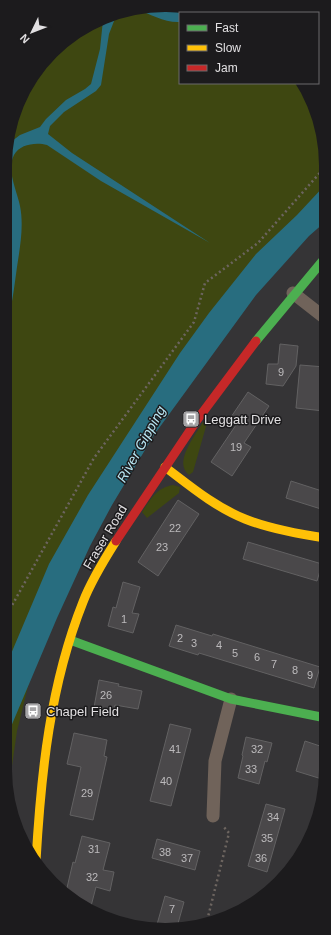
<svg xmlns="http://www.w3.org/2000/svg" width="331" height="935" font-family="Helvetica,sans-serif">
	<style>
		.green { fill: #3e4711 }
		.water { fill: #286d7f }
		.building { fill: #4a484a; stroke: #626162 }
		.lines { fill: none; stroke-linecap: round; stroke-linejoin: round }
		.path { stroke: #6d6560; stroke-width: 2.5; stroke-dasharray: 2 3; stroke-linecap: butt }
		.street { stroke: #70635a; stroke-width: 13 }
		.fast { stroke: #4caf50; stroke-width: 9 }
		.slow { stroke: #ffc107; stroke-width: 9 }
		.jam { stroke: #c62828; stroke-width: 9 }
		.labels { text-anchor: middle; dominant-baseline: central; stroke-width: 3; stroke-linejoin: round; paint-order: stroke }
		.number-label { font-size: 11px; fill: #bcbabc }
		.poi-label { font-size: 13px; fill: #e2e0e2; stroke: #1c1b1d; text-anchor: start }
		.street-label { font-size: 13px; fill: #e2e0e2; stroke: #1c1b1d }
		.water-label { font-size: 14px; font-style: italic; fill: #b9e8f5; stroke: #1c1b1d }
	</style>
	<rect width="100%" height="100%" fill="#353436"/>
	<g class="green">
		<polygon points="144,6 207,10 213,13 180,13 180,83 302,83 310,95 325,144 325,210 210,337 51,594 17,731 9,787 5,769 5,166 10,124 38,68 85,27"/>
		<path d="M203,422L207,423L193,472L189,475C173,462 195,436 203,422Z"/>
		<path d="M173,485L180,487L179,493L147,518L142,512C151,499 156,488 173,485Z"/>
	</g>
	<g class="water">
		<path d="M144,6L161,7L180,13V22C165,23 150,14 136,9Z"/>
		<path d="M116,16L109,34L101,85L96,91L64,112L50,126L48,134L72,153L210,243L101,181L47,145C36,142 20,144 14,155C6,170 17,191 20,206C24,226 20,247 17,267C14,288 12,309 5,330V296L7,288L10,252L11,199L5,177L8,144L20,135L40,127L46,119L66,100L85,89L91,84L100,49L103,20Z"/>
		<polygon points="325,185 325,222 309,236 256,295 154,435 112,505 90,546 57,618 10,729 5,751 5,668 49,564 88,495 180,353 209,313 256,254 297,215"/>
	</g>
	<g class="building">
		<polygon points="280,344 298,346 296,366 283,386 266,384 268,364 278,364"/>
		<polygon points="300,365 325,367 324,411 296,408"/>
		<polygon points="248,392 269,406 244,443 251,447 232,476 211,462 236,425 229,420"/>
		<polygon points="291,481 325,492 321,509 286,498"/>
		<polygon points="178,500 199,514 158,576 138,562"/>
		<polygon points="248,542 322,564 317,581 243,559"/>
		<polygon points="123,582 140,587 132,613 139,614 133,633 108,626 113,607 116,608"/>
		<polygon points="176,625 212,636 213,634 320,667 314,688 199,653 198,655 169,646"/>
		<polygon points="99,680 119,684 118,686 142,691 138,709 115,705 112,717 93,713"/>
		<polygon points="170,724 191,729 171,806 150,801"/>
		<polygon points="74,733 107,740 104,756 107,757 93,820 70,815 81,767 67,764"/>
		<polygon points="246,737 272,743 267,762 265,761 259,784 238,778 243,756 242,755"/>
		<polygon points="305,741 326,748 325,780 296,771"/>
		<polygon points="266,804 285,809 267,872 248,866"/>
		<polygon points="82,836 110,843 103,870 114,872 110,891 96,887 90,910 66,892 73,862 75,863"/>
		<polygon points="157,839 200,851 195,870 152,858"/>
		<polygon points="165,896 184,902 177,927 156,928"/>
	</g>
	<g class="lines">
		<g class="path">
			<polyline points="5,618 94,458 194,322 205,283 258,243 325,167"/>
			<polyline points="206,925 229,833 223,826"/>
		</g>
		<g class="street">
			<polyline points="293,293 325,318"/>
			<polyline points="213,816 215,761 231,699"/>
		</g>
		<g class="fast">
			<polyline points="256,341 325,258"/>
			<polyline points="70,640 231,699 326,718"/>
		</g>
		<g class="slow">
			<path d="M165,467C190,486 215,507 245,519C270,529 298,534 325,538"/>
			<path d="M36,861C41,773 50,685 83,602C91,581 104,560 116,541"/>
		</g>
		<polyline class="jam" points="116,541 197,420 256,341"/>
	</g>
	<defs>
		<symbol id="bus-square" viewBox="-11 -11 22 22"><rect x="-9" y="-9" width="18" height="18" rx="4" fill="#a5a4a6" stroke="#1c1b1d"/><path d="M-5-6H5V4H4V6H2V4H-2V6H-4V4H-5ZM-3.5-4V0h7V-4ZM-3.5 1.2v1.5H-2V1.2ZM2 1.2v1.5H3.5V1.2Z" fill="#fff"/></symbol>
	</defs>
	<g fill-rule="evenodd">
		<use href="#bus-square" x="181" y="409" width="20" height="20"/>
		<use href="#bus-square" x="23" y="701" width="20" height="20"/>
	</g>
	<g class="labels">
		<g class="number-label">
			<text x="281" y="372">9</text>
			<text x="236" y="447">19</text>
			<text x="175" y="528">22</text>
			<text x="162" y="547">23</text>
			<text x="124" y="619">1</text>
			<text x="180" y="638">2</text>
			<text x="194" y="643">3</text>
			<text x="219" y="645">4</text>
			<text x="235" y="653">5</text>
			<text x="257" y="657">6</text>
			<text x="274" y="664">7</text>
			<text x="295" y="670">8</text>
			<text x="310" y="675">9</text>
			<text x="106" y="695">26</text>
			<text x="175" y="749">41</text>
			<text x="257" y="749">32</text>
			<text x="251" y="769">33</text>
			<text x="166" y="781">40</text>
			<text x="87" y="793">29</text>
			<text x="273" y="817">34</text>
			<text x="267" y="838">35</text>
			<text x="94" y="849">31</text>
			<text x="165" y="852">38</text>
			<text x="187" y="858">37</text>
			<text x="261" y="858">36</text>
			<text x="92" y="877">32</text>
			<text x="172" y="909">7</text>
		</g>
		<g class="poi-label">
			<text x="204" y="419">Leggatt Drive</text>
			<text x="46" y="711">Chapel Field</text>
		</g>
		<g class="street-label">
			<text transform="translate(105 537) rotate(-59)">Fraser Road</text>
		</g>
		<g class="water-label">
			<text transform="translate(141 444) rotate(-61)">River Gipping</text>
		</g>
	</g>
	<path d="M0 0H331V935H0ZM165 12H166A153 153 0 0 1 319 165V770A153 153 0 0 1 166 923H165A153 153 0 0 1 12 770V165A153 153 0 0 1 165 12Z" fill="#1c1b1d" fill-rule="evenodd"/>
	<rect x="179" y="12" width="140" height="72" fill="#1c1b1d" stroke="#6b6a6c"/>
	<rect x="187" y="25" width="20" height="6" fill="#4caf50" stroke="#6b6a6c"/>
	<text x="215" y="32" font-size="12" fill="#e2e0e2">Fast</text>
	<rect x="187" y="45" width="20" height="6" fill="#ffc107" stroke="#6b6a6c"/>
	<text x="215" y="52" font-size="12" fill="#e2e0e2">Slow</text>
	<rect x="187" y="65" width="20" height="6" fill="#c62828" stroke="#6b6a6c"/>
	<text x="215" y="72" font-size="12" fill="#e2e0e2">Jam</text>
	<g transform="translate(32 32) rotate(227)" stroke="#1c1b1d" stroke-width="3" paint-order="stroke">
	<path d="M0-3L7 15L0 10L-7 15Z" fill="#e2e0e2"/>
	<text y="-6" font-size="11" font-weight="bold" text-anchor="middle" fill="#e2e0e2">N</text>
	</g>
</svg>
